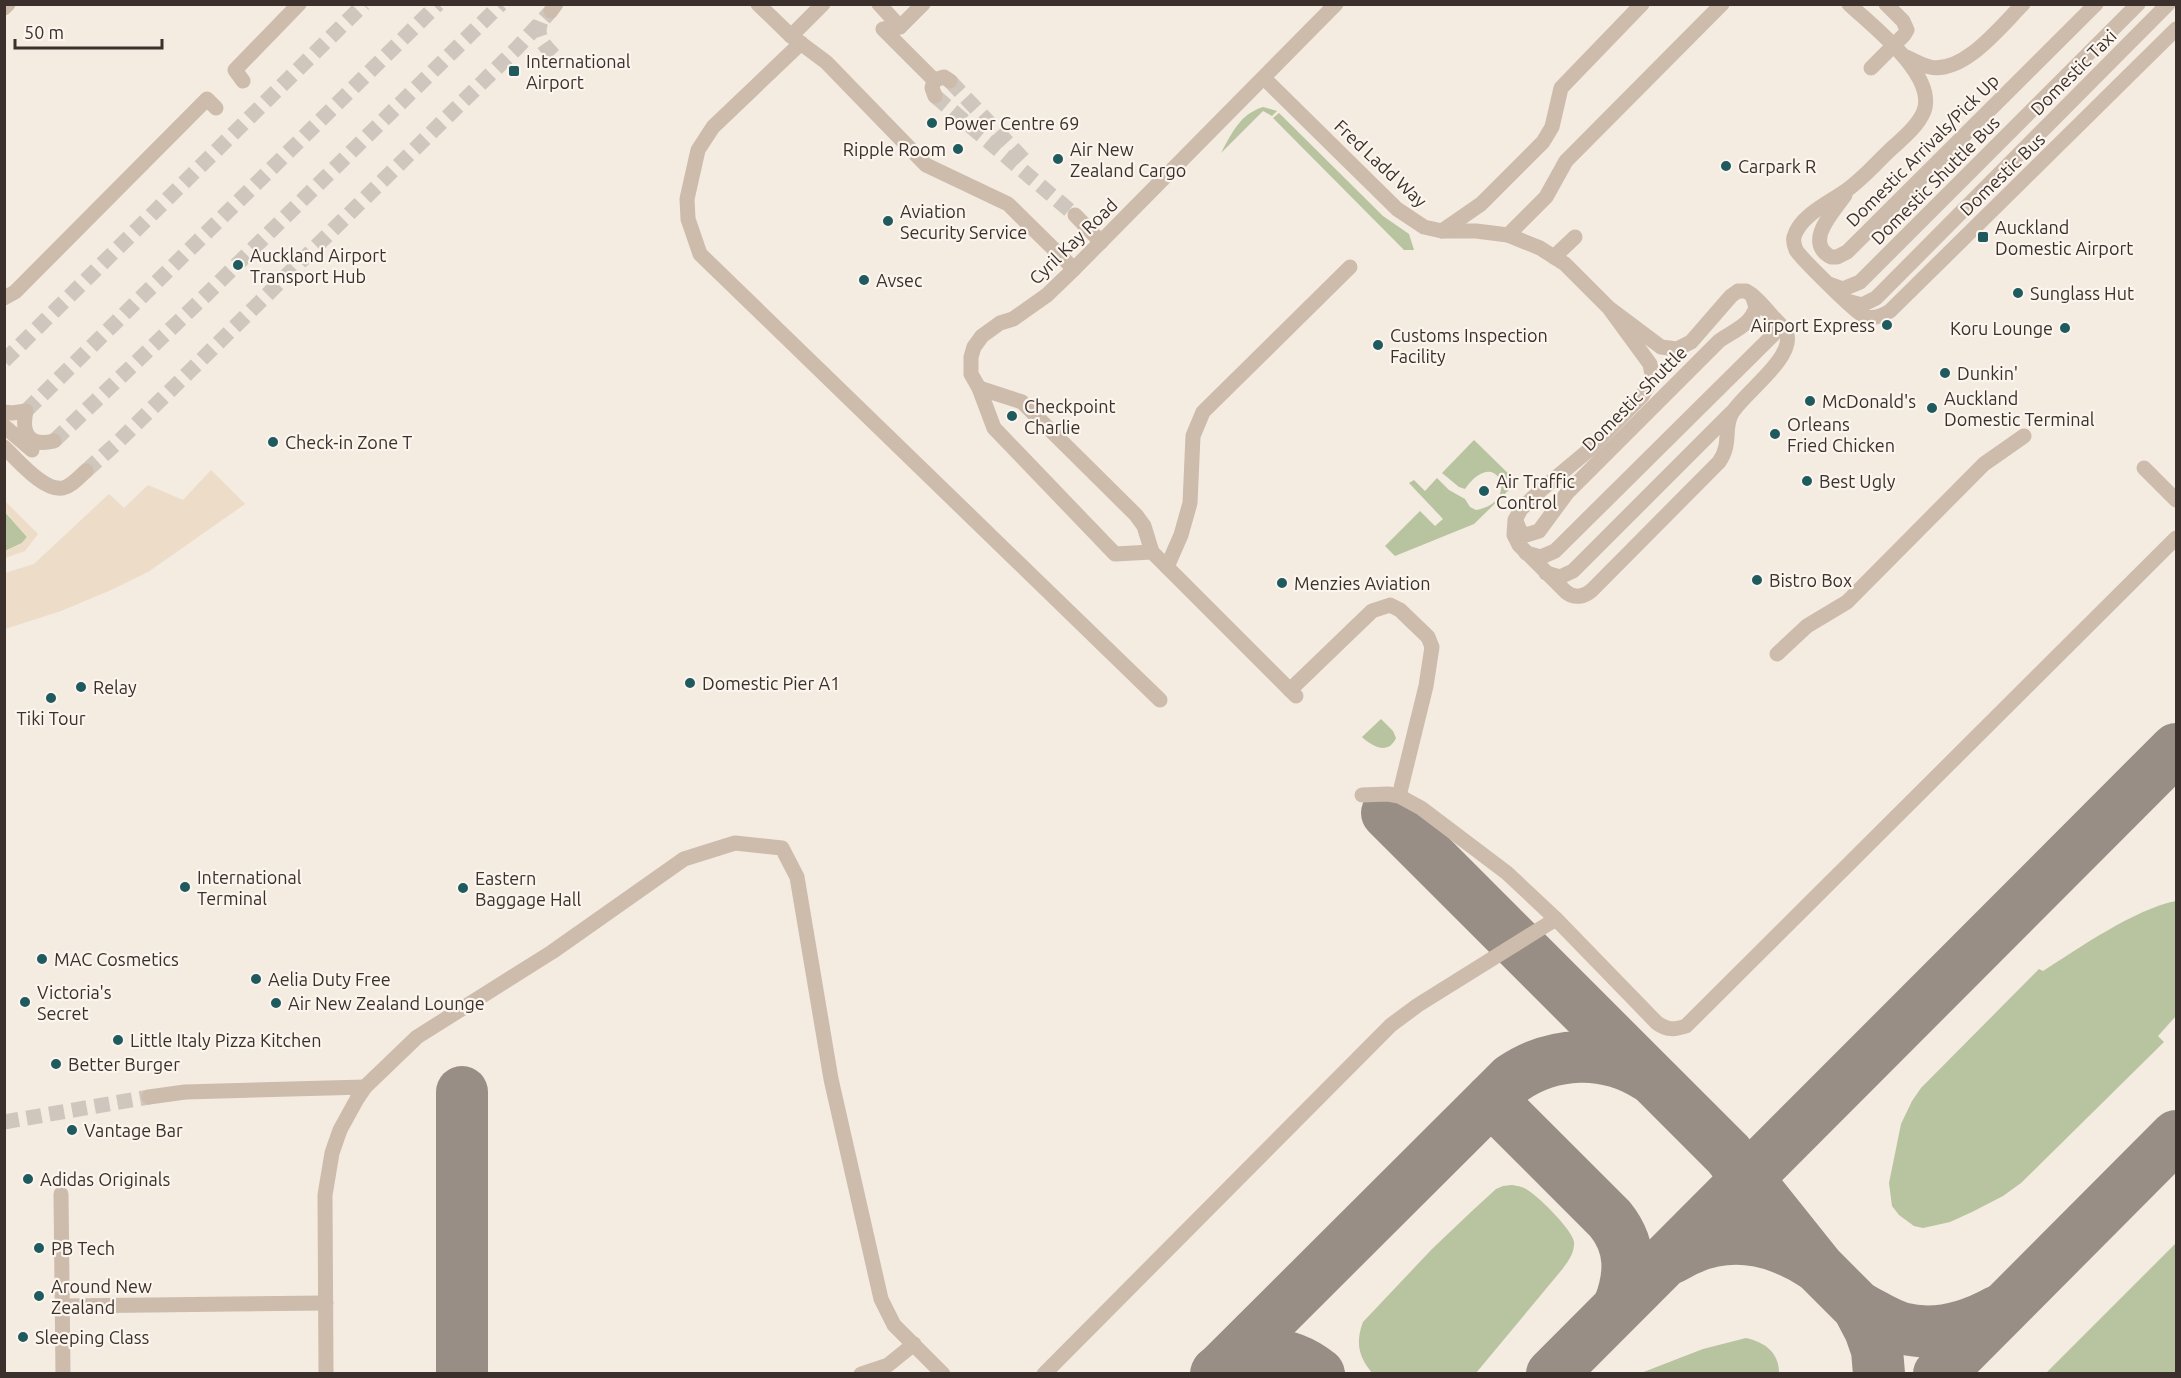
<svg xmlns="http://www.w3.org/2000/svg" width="2181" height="1378" font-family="Ubuntu,sans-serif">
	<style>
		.green { fill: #b8c4a0 }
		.plaza { fill: #ecdcc8 }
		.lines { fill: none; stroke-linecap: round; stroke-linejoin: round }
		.taxiway { stroke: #988e86; stroke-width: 52 }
		.minor-tunnel { stroke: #cfc6bd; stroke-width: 15; stroke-dasharray: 15 8; stroke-linecap: butt }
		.minor { stroke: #cdbbac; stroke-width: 15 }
		.poi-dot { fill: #1f5a5e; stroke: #fbf5ee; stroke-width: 2 }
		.labels { text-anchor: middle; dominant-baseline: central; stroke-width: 4.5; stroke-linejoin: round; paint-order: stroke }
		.poi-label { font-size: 18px; fill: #3b302b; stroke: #fbf5ee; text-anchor: start }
		.street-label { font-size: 18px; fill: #3b302b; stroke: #fbf5ee }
	</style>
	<rect width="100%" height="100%" fill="#f4ebe1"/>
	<g class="green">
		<path d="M1263,107L1277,111L1272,116L1263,111L1221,153C1232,133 1240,114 1263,107Z"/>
		<polygon points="1279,113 1383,216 1409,234 1414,250 1404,250 1273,118"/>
		<path d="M1474,440L1517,482L1474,524L1395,556L1385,546L1420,511L1435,526L1443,519L1409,483L1414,480L1425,491L1437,478L1449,490L1465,499L1470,507L1476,510C1522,503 1497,443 1465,489L1459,487L1442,473Z"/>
		<polygon points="4,511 27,537 22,543 5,551"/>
		<path d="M1381,719L1393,731L1396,738C1388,755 1373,747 1362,737Z"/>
		<path d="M2176,901V1016L2158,1036L2164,1042L2021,1183L2003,1196L1972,1212L1950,1222L1923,1228L1914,1226L1899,1215L1892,1206L1889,1183L1901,1124L1912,1101L1921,1088L2039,969L2043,971C2079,948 2135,909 2176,901Z"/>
		<path d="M1512,1185C1517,1186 1521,1186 1526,1189C1537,1195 1572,1229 1574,1242C1575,1253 1567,1263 1560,1272L1476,1373H1372C1359,1357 1355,1343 1363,1322L1432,1249L1472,1211L1496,1189L1503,1186Z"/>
		<polygon points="2176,1243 2176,1373 2046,1373"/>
		<path d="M1746,1338C1764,1342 1779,1352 1779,1373H1641L1703,1349Z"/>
	</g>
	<g class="plaza">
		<polygon points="211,470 245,504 148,572 111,590 61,611 5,629 5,573 34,564 109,494 124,508 148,485 183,500"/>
		<polygon points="4,500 38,534 25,551 5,558 5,551 22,543 27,537 5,511"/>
	</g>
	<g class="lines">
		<g class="taxiway">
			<polyline points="1387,813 1728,1154 1819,1268 1858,1307 1870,1330 1877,1350 1879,1374"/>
			<polyline points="462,1092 462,1374"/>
			<path d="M1491,1100L1610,1219C1632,1246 1631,1275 1619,1306"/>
			<path d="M1672,1258C1720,1228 1769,1235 1815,1265"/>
			<path d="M1858,1307C1872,1314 1887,1324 1901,1328C1935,1337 1969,1327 1998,1311"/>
			<path d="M1217,1372C1250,1349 1287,1348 1319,1374"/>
			<path d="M1216,1374L1512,1079C1553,1051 1605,1049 1648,1076"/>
			<polyline points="1552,1374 2176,749"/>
			<polyline points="1939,1374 2176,1136"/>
		</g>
		<g class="minor-tunnel">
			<path d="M541,22C534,39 548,48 558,60"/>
			<polyline points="950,81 1026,162"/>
			<polyline points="935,96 1075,215"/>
			<polyline points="4,361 364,4"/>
			<polyline points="26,411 438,4"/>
			<polyline points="54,441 206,295 501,4"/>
			<polyline points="86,471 118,442 517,48 551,11"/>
			<polyline points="4,1122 149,1097"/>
		</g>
		<g class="minor">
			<polyline points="758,4 791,36 826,62 926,165 1008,204 1074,269"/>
			<polyline points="879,4 900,27 923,4"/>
			<path d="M1849,4C1872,26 1937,75 1924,111C1918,126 1903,138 1891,149C1876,163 1862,180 1844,192C1828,203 1800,216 1794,237C1793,241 1794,245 1796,250C1801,258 1856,313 1864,316C1873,320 1882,316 1890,311L2176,29"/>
			<polyline points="4,8 8,4"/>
			<polyline points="551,11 556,4"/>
			<polyline points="900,27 883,29 934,80 932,88 935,96"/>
			<polyline points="791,36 823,4"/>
			<polyline points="801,43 713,127 698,150 687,199 688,219 700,254 1160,700"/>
			<path d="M1904,56C1913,60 1921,65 1930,67C1964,74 2001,26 2023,4"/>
			<polyline points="1871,68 1904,35 1907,30 1903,21 1886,4"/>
			<path d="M1264,78L1397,209L1424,227L1442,231H1476L1508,235L1540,248L1565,264L1609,308L1650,364L1652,375L1651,381L1642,396L1589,450L1541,490L1521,509L1515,520L1514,535L1519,545L1566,592C1575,599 1584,597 1592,590L1719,462C1732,444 1723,428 1732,413C1743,394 1793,359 1787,335C1785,328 1778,322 1773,317C1765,308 1756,296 1746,291H1738L1731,296L1691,342L1677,349L1661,347L1609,308"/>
			<polyline points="934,80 944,77 950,81"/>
			<polyline points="243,81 235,70 299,4"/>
			<path d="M1845,195C1834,211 1803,242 1831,257H1837L1847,252L2096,4"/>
			<polyline points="1075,215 1101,242"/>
			<polyline points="1442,231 1481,204 1543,142 1552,127 1561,88 1642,4"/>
			<polyline points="1508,235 1546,197 1566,161 1722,4"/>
			<polyline points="1554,257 1575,237"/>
			<polyline points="1829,284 1843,289 1860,282 2138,4"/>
			<polyline points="4,298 15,292 207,99 216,108"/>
			<polyline points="1847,301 1862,305 1876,298 2168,4"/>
			<polyline points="979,388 1022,402 1136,515 1144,526 1152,552 1296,696"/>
			<path d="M4,412L12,413L26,411C21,434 29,447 54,441"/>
			<polyline points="4,426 32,450"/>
			<path d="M4,447C17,459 44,492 63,488C72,486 79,477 86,471"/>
			<polyline points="2144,468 2176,500"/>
			<path d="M1516,521L1520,531L1526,535L1539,531L1567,493L1719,341C1733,331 1751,325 1756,307L1752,295"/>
			<polyline points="1152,552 1115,554 994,428 979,388 971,374 971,357 974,347 982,336 1000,323 1013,319 1047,295 1074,269 1336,4"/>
			<polyline points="1526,553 1541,557 1555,551 1773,335 1777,327 1771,315"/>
			<polyline points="1167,567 1181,535 1190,503 1193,436 1203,412 1350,267"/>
			<polyline points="1546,573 1560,577 1573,571 1731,413"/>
			<polyline points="1777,654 1807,626 1847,602 1984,464 2024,436"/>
			<polyline points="1290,690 1372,611 1390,605 1400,610 1428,637 1432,647 1426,686 1399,796"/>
			<polyline points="1362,795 1388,794 1399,796 1421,808 1507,873 1556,919"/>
			<polyline points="149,1097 185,1092 365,1087"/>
			<polyline points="61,1194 63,1374"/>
			<polyline points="64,1306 326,1303"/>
			<polyline points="326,1374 325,1195 332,1153 340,1130 357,1099 365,1087 417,1037 552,952 684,859 735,843 782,848 797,877 831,1079 881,1299 894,1325 943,1374"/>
			<polyline points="861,1374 888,1365 914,1344"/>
			<path d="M1044,1374L1391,1025L1418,1005L1556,919L1657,1023C1667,1030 1674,1030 1686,1026L2176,538"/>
		</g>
	</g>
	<g class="poi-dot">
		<rect x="508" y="65" width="12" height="12" rx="3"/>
		<circle cx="932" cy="123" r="6"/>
		<circle cx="958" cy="149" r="6"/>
		<circle cx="1058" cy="159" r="6"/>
		<circle cx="1726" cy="166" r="6"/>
		<circle cx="888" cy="221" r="6"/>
		<rect x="1977" y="231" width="12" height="12" rx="3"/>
		<circle cx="238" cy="265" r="6"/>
		<circle cx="864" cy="280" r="6"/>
		<circle cx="2018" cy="293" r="6"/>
		<circle cx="1887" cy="325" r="6"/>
		<circle cx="2065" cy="328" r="6"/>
		<circle cx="1378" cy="345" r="6"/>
		<circle cx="1945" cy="373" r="6"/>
		<circle cx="1810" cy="401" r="6"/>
		<circle cx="1932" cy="408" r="6"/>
		<circle cx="1012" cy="416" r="6"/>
		<circle cx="1775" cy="434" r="6"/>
		<circle cx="273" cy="442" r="6"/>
		<circle cx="1807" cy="481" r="6"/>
		<circle cx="1484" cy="491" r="6"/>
		<circle cx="1757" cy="580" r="6"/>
		<circle cx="1282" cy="583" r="6"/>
		<circle cx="690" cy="683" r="6"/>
		<circle cx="81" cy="687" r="6"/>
		<circle cx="51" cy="698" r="6"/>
		<circle cx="185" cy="887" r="6"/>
		<circle cx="463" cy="888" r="6"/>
		<circle cx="42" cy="959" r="6"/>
		<circle cx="256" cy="979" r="6"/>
		<circle cx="25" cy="1002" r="6"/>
		<circle cx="276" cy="1003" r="6"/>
		<circle cx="118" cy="1040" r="6"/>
		<circle cx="56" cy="1064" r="6"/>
		<circle cx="72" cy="1130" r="6"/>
		<circle cx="28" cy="1179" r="6"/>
		<circle cx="39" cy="1248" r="6"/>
		<circle cx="39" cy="1296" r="6"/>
		<circle cx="23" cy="1337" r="6"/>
	</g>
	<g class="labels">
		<g class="poi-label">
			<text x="526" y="61">International<tspan x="526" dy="21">Airport</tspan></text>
			<text x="944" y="123">Power Centre 69</text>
			<text x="946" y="149" text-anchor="end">Ripple Room</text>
			<text x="1070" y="149">Air New<tspan x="1070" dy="21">Zealand Cargo</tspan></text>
			<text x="1738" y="166">Carpark R</text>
			<text x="900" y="211">Aviation<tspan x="900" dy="21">Security Service</tspan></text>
			<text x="1995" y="227">Auckland<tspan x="1995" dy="21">Domestic Airport</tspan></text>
			<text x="250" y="255">Auckland Airport<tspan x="250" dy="21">Transport Hub</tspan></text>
			<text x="876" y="280">Avsec</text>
			<text x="2030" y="293">Sunglass Hut</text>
			<text x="1875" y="325" text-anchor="end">Airport Express</text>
			<text x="2053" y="328" text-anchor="end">Koru Lounge</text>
			<text x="1390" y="335">Customs Inspection<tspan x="1390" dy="21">Facility</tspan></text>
			<text x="1957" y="373">Dunkin'</text>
			<text x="1944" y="398">Auckland<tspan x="1944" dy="21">Domestic Terminal</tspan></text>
			<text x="1822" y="401">McDonald's</text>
			<text x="1024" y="406">Checkpoint<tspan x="1024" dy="21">Charlie</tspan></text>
			<text x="1787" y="424">Orleans<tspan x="1787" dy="21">Fried Chicken</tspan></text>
			<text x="285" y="442">Check-in Zone T</text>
			<text x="1496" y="481">Air Traffic<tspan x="1496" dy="21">Control</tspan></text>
			<text x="1819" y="481">Best Ugly</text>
			<text x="1769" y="580">Bistro Box</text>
			<text x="1294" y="583">Menzies Aviation</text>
			<text x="702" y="683">Domestic Pier A1</text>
			<text x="93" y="687">Relay</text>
			<text x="51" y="718" text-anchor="middle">Tiki Tour</text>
			<text x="197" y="877">International<tspan x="197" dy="21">Terminal</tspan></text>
			<text x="475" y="878">Eastern<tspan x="475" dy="21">Baggage Hall</tspan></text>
			<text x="54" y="959">MAC Cosmetics</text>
			<text x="268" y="979">Aelia Duty Free</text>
			<text x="37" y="992">Victoria's<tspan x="37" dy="21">Secret</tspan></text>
			<text x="288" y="1003">Air New Zealand Lounge</text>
			<text x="130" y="1040">Little Italy Pizza Kitchen</text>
			<text x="68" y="1064">Better Burger</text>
			<text x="84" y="1130">Vantage Bar</text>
			<text x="40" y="1179">Adidas Originals</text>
			<text x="51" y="1248">PB Tech</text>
			<text x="51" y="1286">Around New<tspan x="51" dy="21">Zealand</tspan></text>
			<text x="35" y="1337">Sleeping Class</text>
		</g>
		<g class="street-label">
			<text transform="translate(2073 72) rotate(-45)">Domestic Taxi</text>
			<text transform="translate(1922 150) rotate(-45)">Domestic Arrivals/Pick Up</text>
			<text transform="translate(1381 163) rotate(43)">Fred Ladd Way</text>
			<text transform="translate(2002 174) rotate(-44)">Domestic Bus</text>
			<text transform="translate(1935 180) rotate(-45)">Domestic Shuttle Bus</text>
			<text transform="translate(1073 241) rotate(-44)">Cyril Kay Road</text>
			<text transform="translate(1634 398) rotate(-45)">Domestic Shuttle</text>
		</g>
	</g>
	<rect width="2181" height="1378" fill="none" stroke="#3b302b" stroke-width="12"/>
	<path d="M15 39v9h147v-9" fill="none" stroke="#3b302b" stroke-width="3"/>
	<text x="24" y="39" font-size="18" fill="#3b302b" stroke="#fbf5ee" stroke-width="4.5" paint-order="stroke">50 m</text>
</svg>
